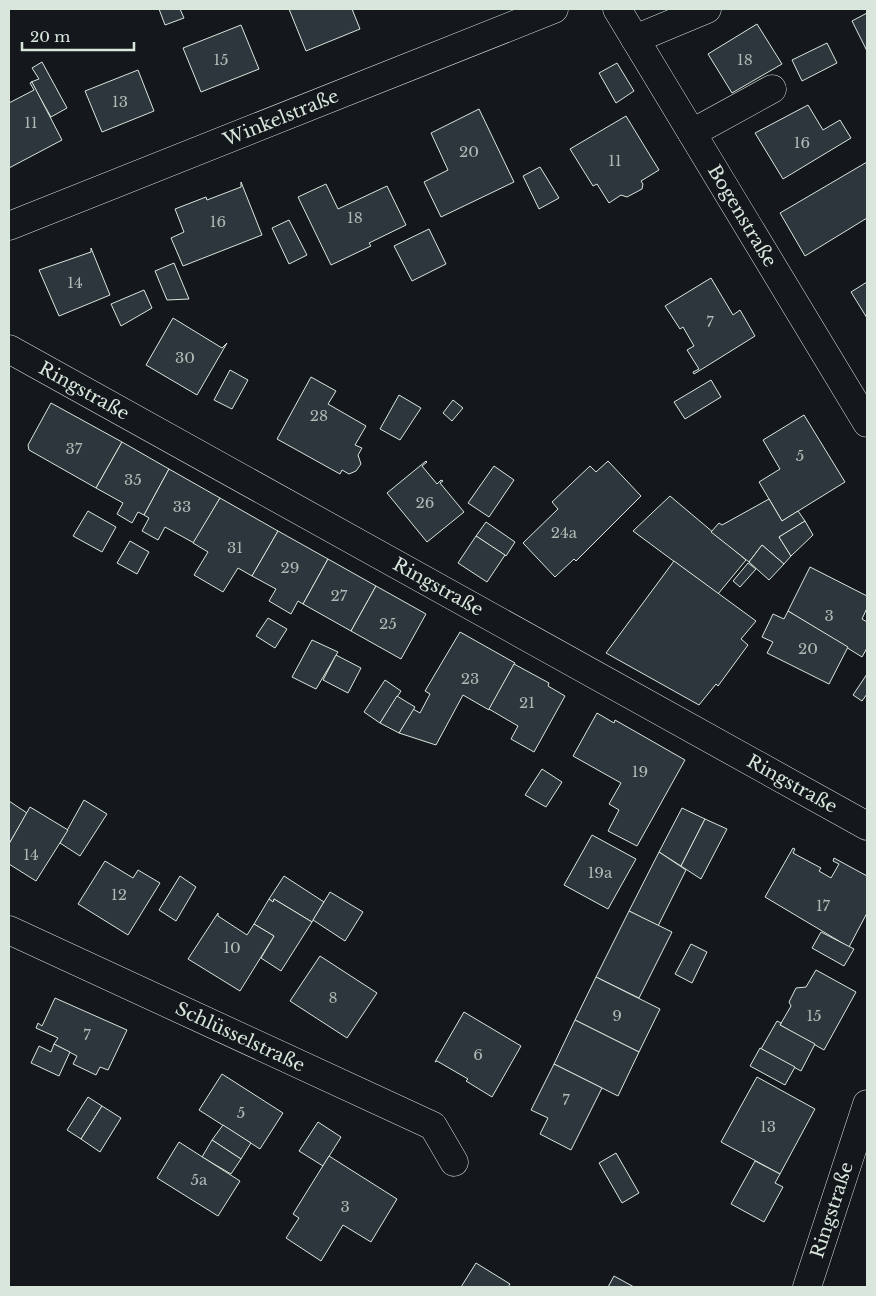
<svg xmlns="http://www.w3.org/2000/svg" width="876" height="1296" font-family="'Libre Baskerville',serif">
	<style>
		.building { fill: #2c363c; stroke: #d8e6dc }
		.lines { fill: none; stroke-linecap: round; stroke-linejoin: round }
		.minor-casing { stroke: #d8e6dc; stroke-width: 29 }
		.minor { stroke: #14181c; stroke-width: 28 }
		.labels { text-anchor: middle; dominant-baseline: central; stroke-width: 4; stroke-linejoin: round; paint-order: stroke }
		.number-label { font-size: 15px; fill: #adbab4 }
		.street-label { font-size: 18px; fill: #d8e6dc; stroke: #14181c }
	</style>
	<rect width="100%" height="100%" fill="#14181c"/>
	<g class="building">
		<polygon points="159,9 180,9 184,18 165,25"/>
		<polygon points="289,9 352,9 360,29 306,51"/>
		<polygon points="867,13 867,51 852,21"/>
		<polygon points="757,24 782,64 732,93 708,54"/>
		<polygon points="241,25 259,69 201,92 183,48"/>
		<polygon points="827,43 837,63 802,81 792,60"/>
		<polygon points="42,62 67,108 51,117 31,82 39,79 32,68"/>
		<polygon points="617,63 634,91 616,103 599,73"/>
		<polygon points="138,70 154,111 102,132 85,91"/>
		<polygon points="32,82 62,140 9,168 9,103 34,90 30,83"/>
		<polygon points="808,105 823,130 840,120 851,138 783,179 755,133"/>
		<polygon points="479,109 514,182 441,217 424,182 448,170 431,133"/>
		<polygon points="626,116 659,170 641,181 643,184 642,189 627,197 621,195 609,203 597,184 593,186 570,149"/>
		<polygon points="867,162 867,218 805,256 780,213"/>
		<polygon points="540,167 559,198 539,209 523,176"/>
		<polygon points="241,182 262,235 183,266 171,238 184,232 175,209 206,197 207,200 241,187"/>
		<polygon points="326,184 338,209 387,186 406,225 369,243 371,246 331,265 298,197"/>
		<polygon points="289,220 307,255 289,264 272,228"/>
		<polygon points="429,229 446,264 412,281 394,246"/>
		<polygon points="91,248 110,295 59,316 39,270 91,252"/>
		<polygon points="174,263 189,299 167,300 155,271"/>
		<polygon points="711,278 733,315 740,310 755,336 694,374 693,372 699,369 687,350 694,346 683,327 680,329 665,306"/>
		<polygon points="867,282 867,318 851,292"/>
		<polygon points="144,290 152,308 121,326 111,304"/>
		<polygon points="173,318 222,348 227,343 197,395 146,365"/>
		<polygon points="230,370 248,380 232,409 214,400"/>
		<polygon points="311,377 336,391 328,404 366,426 355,445 362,448 358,455 361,464 356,471 349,474 342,470 340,474 277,439"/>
		<polygon points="711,380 721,397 685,419 674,402"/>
		<polygon points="399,395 421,408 400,440 380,429"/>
		<polygon points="453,400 463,408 452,421 443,413"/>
		<polygon points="51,403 122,442 96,488 29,450 28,445"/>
		<polygon points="804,415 845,482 782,521 759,482 780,469 763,440"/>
		<polygon points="122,442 169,469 144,515 138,512 132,523 117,514 123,503 96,488"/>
		<polygon points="426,461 427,462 422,466 437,484 441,480 443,481 440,483 464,512 427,542 387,493"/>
		<polygon points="608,461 641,496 576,561 574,559 555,577 523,543 558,509 552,502 590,466 596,472"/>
		<polygon points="494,466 514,480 489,517 468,503"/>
		<polygon points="169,469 220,498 194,543 165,527 158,540 142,531 149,518 144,515"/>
		<polygon points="670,496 746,560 718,594 633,531"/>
		<polygon points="220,498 278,531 252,576 238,568 223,592 194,575 208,552 193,543"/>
		<polygon points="769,499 782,521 798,511 805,521 779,537 791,556 784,564 762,545 749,562 711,532 719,523 722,525"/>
		<polygon points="88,511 116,527 102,552 73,536"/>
		<polygon points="805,521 813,535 791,556 779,537"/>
		<polygon points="486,522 515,542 506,556 476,536"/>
		<polygon points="278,531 328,559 303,604 298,601 291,614 269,601 276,589 252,576"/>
		<polygon points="476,536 505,555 487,582 458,563"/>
		<polygon points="130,541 149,552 137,574 117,563"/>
		<polygon points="762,545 784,564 769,580 749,562"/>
		<polygon points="328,559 376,586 351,631 303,604"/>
		<polygon points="674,561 756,621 741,639 748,645 718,686 716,684 699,705 606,653"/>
		<polygon points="748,563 756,569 740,587 733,581"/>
		<polygon points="810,567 867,596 867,608 862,619 867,622 867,648 862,657 788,611"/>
		<polygon points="376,586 426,614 401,659 351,631"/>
		<polygon points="788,611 848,647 829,684 767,653 773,642 762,637 773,614 784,619"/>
		<polygon points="268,618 287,629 275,648 256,636"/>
		<polygon points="460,632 515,663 489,710 463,695 436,745 399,733 413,709 420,713 430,694 425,691"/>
		<polygon points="312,640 338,652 316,689 292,677"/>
		<polygon points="336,655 361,668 348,693 323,680"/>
		<polygon points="514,664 549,683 548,686 565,696 534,752 511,739 518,726 489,709"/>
		<polygon points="867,674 867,694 862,701 853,695"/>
		<polygon points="385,680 401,691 380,723 364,712"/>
		<polygon points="397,696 415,707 399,733 380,723"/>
		<polygon points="597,713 614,723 615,720 685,760 637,846 608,831 619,810 609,804 621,783 573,756"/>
		<polygon points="542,769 562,782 546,807 525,795"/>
		<polygon points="84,800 107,814 80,856 60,843"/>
		<polygon points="9,801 27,813 9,844"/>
		<polygon points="30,807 68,830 36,881 9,864 9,844"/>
		<polygon points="682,808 705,819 681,866 659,852"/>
		<polygon points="705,819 727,829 701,879 681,866"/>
		<polygon points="592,835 636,859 608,909 564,885"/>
		<polygon points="793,848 795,849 793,853 821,868 819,871 831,878 839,864 833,861 834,858 867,876 867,913 849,947 765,897"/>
		<polygon points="659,852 686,870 658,926 629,911"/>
		<polygon points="105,861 133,878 138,870 160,883 128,935 78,904"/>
		<polygon points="180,876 196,887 176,921 159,910"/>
		<polygon points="284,876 324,902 312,922 274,899 273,902 269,899"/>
		<polygon points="330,892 363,912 345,941 313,920"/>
		<polygon points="269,899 273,902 274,899 312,922 281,971 261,958 274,936 254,924"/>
		<polygon points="629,911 672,932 639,998 596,977"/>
		<polygon points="218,913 218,916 247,935 254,924 274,936 240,991 188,959"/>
		<polygon points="821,932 854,949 844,966 812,948"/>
		<polygon points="691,944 707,952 692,983 675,974"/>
		<polygon points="320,956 377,993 347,1038 290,1001"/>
		<polygon points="816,970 856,992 824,1050 780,1025 791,1006 789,1002 796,988 806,987"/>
		<polygon points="596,977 660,1009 639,1052 575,1020"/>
		<polygon points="55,998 127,1030 108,1070 100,1067 96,1075 73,1064 77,1056 54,1044 58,1038 36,1028 38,1023 42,1026"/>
		<polygon points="464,1012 521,1046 492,1097 466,1081 468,1079 437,1061 435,1062"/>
		<polygon points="575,1020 639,1052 618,1096 554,1064"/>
		<polygon points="777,1021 781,1023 780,1025 815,1044 801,1071 761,1049"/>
		<polygon points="54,1044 70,1052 59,1076 31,1063 39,1046 51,1052"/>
		<polygon points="760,1048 795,1067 785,1085 750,1066"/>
		<polygon points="554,1064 602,1088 571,1150 540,1134 548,1118 531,1110"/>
		<polygon points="222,1074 283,1113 260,1149 199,1110"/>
		<polygon points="757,1077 815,1109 780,1174 721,1142"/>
		<polygon points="88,1097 102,1106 81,1139 67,1130"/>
		<polygon points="102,1106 121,1118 100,1152 81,1139"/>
		<polygon points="318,1122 341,1137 323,1166 299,1151"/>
		<polygon points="223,1125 251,1143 241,1159 212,1140"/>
		<polygon points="212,1140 241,1159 231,1174 202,1157"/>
		<polygon points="179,1142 240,1181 218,1216 157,1178"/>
		<polygon points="616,1153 639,1193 622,1203 599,1163"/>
		<polygon points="329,1156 397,1199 371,1242 343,1225 321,1261 286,1238 299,1218 293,1214"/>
		<polygon points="755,1161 780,1174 775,1183 783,1187 764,1222 731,1204"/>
		<polygon points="476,1263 510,1284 508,1287 461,1287"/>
		<polygon points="614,1276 634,1287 608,1287"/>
	</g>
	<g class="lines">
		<defs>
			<g id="minor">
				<polyline points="617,9 867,423"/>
				<polyline points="635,39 707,9"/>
				<polyline points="692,133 772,89"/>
				<polyline points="9,226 554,9"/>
				<polyline points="9,349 867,826"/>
				<polyline points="9,930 433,1126 454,1162"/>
				<polyline points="807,1287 867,1104"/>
			</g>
		</defs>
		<use href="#minor" class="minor-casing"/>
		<use href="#minor" class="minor"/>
	</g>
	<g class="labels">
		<g class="number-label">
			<text x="221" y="59">15</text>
			<text x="745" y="59">18</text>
			<text x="120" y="101">13</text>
			<text x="31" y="122">11</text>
			<text x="802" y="142">16</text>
			<text x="469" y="151">20</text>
			<text x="615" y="160">11</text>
			<text x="355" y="217">18</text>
			<text x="218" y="221">16</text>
			<text x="75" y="282">14</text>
			<text x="710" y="321">7</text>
			<text x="185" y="357">30</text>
			<text x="319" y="415">28</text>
			<text x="74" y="448">37</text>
			<text x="800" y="455">5</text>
			<text x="133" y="479">35</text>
			<text x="425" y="502">26</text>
			<text x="182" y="506">33</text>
			<text x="564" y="532">24a</text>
			<text x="235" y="547">31</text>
			<text x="290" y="567">29</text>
			<text x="339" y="595">27</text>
			<text x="829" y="615">3</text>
			<text x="388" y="623">25</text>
			<text x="808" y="648">20</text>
			<text x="470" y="678">23</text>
			<text x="527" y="702">21</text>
			<text x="640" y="771">19</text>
			<text x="31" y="854">14</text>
			<text x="600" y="872">19a</text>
			<text x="119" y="894">12</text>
			<text x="823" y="905">17</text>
			<text x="232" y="947">10</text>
			<text x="333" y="997">8</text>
			<text x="617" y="1015">9</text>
			<text x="814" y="1015">15</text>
			<text x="87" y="1034">7</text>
			<text x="478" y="1054">6</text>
			<text x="566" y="1099">7</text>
			<text x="241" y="1112">5</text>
			<text x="768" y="1126">13</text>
			<text x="199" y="1179">5a</text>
			<text x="345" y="1206">3</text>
		</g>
		<g class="street-label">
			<text transform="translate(281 118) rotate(-22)">Winkelstraße</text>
			<text transform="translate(742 216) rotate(59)">Bogenstraße</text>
			<text transform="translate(84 391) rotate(29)">Ringstraße</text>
			<text transform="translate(438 587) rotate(29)">Ringstraße</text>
			<text transform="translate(792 784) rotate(29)">Ringstraße</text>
			<text transform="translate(240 1037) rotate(25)">Schlüsselstraße</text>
			<text transform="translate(832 1210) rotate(-72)">Ringstraße</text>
		</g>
	</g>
	<rect width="876" height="1296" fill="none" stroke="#d8e6dc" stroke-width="20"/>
	<path d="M22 42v8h112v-8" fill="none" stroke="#d8e6dc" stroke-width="2.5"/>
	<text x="30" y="42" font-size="15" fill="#d8e6dc" stroke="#14181c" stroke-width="4" paint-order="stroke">20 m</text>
</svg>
